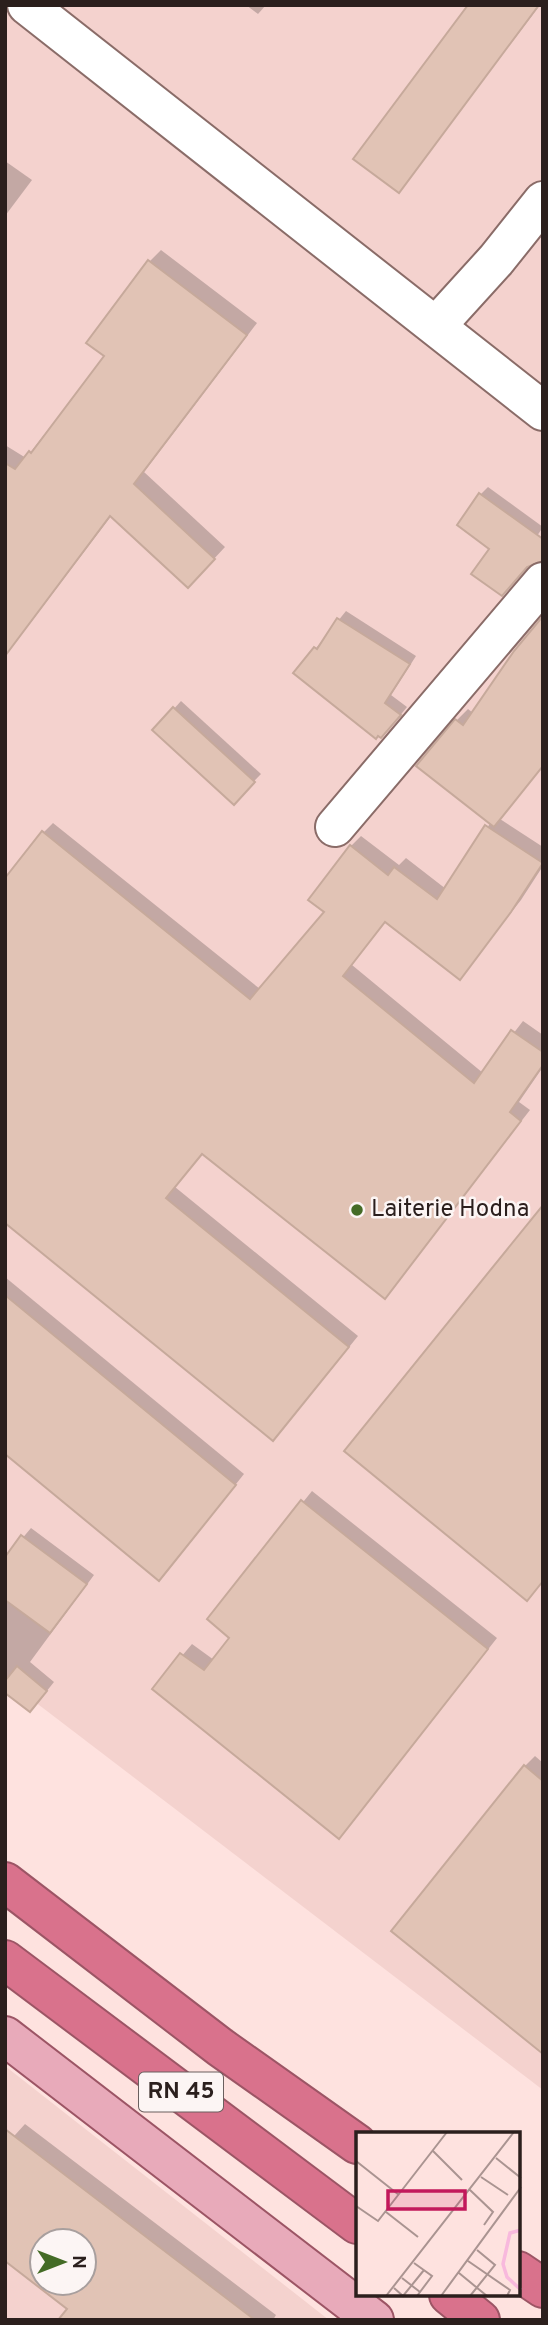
<svg xmlns="http://www.w3.org/2000/svg" width="548" height="2325" font-family="Overpass,sans-serif">
	<style>
		.built { fill: #f4d2ce; fill-rule: evenodd }
		.shadow { fill: #0003; fill-rule: evenodd }
		.building { fill: #e1c3b5; stroke: #c6a99b; stroke-width: 2; fill-rule: evenodd }
		.lines { fill: none; stroke-linecap: round; stroke-linejoin: round }
		.minor-casing { stroke: #8a6c68; stroke-width: 42 }
		.major-casing { stroke: #9c5565; stroke-width: 42 }
		.highway-casing { stroke: #9c5565; stroke-width: 42 }
		.minor { stroke: #fff; stroke-width: 38 }
		.major { stroke: #e8aaba; stroke-width: 38 }
		.highway { stroke: #d9728c; stroke-width: 38 }
		.poi-dot { fill: #446b26; stroke: #fcf5f4; stroke-width: 2.5 }
		.labels { text-anchor: middle; dominant-baseline: central; stroke-width: 5; stroke-linejoin: round; paint-order: stroke }
		.shield { fill: #fcf5f4; stroke: #6a5f5e; stroke-width: 2 }
		.shield-label { font-size: 23px; font-weight: bold; fill: #2b1f1d }
		.poi-label { font-size: 24px; fill: #2b1f1d; stroke: #fcf5f4; text-anchor: start }
		.inset-river { fill: none; stroke: #f8b9dd; stroke-width: 3.5 }
		.inset-road { fill: none; stroke: #aa9491; stroke-width: 2 }
		.view { fill: #c2185b; fill-opacity: 0.15; stroke: #c2185b; stroke-width: 3.5 }
		.inset-edge { fill: none; stroke: #2b1f1d; stroke-width: 3.5 }
	</style>
	<rect width="100%" height="100%" fill="#fee2df"/>
	<g class="built">
		<polygon points="5,5 543,5 543,2090 5,1679"/>
		<path d="M5,2066L329,2320H5ZM42,2241H84V2283H42Z"/>
	</g>
	<g class="shadow">
		<polygon points="246,5 266,5 258,14"/>
		<polygon points="470,5 540,5 399,191"/>
		<polygon points="5,161 32,180 5,216"/>
		<polygon points="161,250 257,323 144,472 225,547 199,575 112,515 28,626 17,638 5,636 5,445 26,458 106,356 150,261"/>
		<polygon points="488,487 543,527 533,542 491,548 480,495"/>
		<polygon points="346,611 416,656 391,695 407,707 389,729 296,673"/>
		<polygon points="543,619 543,766 500,819 543,847 543,866 521,900 460,978 386,921 352,965 483,1073 523,1021 543,1035 543,1067 519,1102 530,1110 385,1297 203,1153 175,1187 358,1336 283,1429 5,1218 43,833 53,823 260,989 327,912 351,846 361,836 399,865 406,858 446,889 491,822 457,720 468,709 473,713"/>
		<polygon points="181,701 261,774 241,795 155,730"/>
		<polygon points="5,1277 244,1474 169,1568 5,1452"/>
		<polygon points="312,1491 497,1638 349,1826 154,1689 192,1644 214,1660 231,1637 209,1619"/>
		<polygon points="31,1528 94,1575 30,1662 54,1682 38,1702 5,1681 5,1559"/>
		<polygon points="535,1756 543,1763 543,2051 525,1766"/>
		<path d="M25,2124L276,2315L273,2320H60L69,2308L5,2259V2146ZM42,2241H84V2283H42Z"/>
	</g>
	<g class="building">
		<polygon points="468,5 539,5 399,193 353,159"/>
		<polygon points="148,260 247,335 134,484 215,559 188,588 110,516 5,656 5,463 15,469 29,451 31,453 104,356 86,343"/>
		<polygon points="479,493 543,539 543,561 527,567 502,596 471,574 489,549 457,525"/>
		<polygon points="543,616 543,766 494,827 416,766 455,719 463,725 514,651"/>
		<polygon points="337,618 410,664 385,703 401,715 381,738 378,736 376,739 293,673 314,647 317,649"/>
		<polygon points="173,707 255,782 234,805 152,730"/>
		<polygon points="485,825 543,863 511,912 460,980 385,922 343,976 474,1083 511,1030 543,1052 543,1065 510,1112 521,1121 385,1299 202,1154 166,1198 349,1347 273,1441 5,1223 5,878 42,831 250,999 324,912 308,900 350,845 388,875 394,867 437,899"/>
		<polygon points="543,1205 543,1581 527,1601 344,1451"/>
		<polygon points="5,1295 236,1485 159,1581 5,1454"/>
		<polygon points="301,1500 488,1649 339,1839 152,1689 180,1653 204,1670 229,1638 207,1619"/>
		<polygon points="21,1535 87,1584 50,1633 5,1600 5,1557"/>
		<polygon points="17,1666 47,1691 30,1712 5,1693 5,1681"/>
		<polygon points="524,1765 543,1781 543,2054 391,1931"/>
		<path d="M5,2129L255,2320H58L67,2309L5,2261ZM42,2241H84V2283H42Z"/>
	</g>
	<g class="lines">
		<defs>
			<g id="minor">
				<polyline points="27,5 543,411"/>
				<polyline points="436,326 496,260 543,201"/>
				<polyline points="335,827 543,582"/>
			</g>
			<polyline id="major" points="5,2036 374,2320"/>
			<g id="highway">
				<polyline points="5,1882 220,2047 357,2144"/>
				<polyline points="5,1960 357,2224"/>
				<polyline points="518,2271 543,2288"/>
				<polyline points="449,2295 480,2320"/>
			</g>
		</defs>
		<use href="#minor" class="minor-casing"/>
		<use href="#major" class="major-casing"/>
		<use href="#highway" class="highway-casing"/>
		<use href="#minor" class="minor"/>
		<use href="#major" class="major"/>
		<use href="#highway" class="highway"/>
	</g>
	<circle class="poi-dot" cx="357" cy="1210" r="7"/>
	<g class="labels">
		<rect class="shield" x="139" y="2072.5" width="84" height="39" rx="5"/>
		<g class="shield-label">
			<text x="181" y="2092">RN 45</text>
		</g>
		<g class="poi-label">
			<text x="371" y="1210">Laiterie Hodna</text>
		</g>
	</g>
	<g transform="translate(356 2132)">
		<rect width="164" height="164" fill="#fee2df"/>
		<path class="inset-river" d="M165,98L154,101L147,132L151,145L165,158"/>
		<path class="inset-road" d="M77,19L106,48M140,26L165,46M0,29L43,63M125,45L152,63M114,58L137,80L128,93M0,74L22,89L91,0M30,80L62,105M112,129L154,158L151,164M58,131L76,144L61,164M103,141L131,164M46,146L64,160M38,156L47,164L68,138M30,164L158,0M85,164L165,55M114,164L139,133L121,118"/>
		<path class="view" d="M32,59H109V77H32Z"/>
		<rect width="164" height="164" class="inset-edge"/>
	</g>
	<rect width="548" height="2325" fill="none" stroke="#2b1f1d" stroke-width="14"/>
	<g transform="translate(63 2262) rotate(90)"><circle r="33" fill="#fcf5f4" stroke="#a89f9e" stroke-width="2"/>
	<path d="M0-5L12 26L0 18L-12 26Z" fill="#446b26"/>
	<text y="-10" font-size="19" font-weight="bold" text-anchor="middle" fill="#2b1f1d">N</text>
	</g>
</svg>
